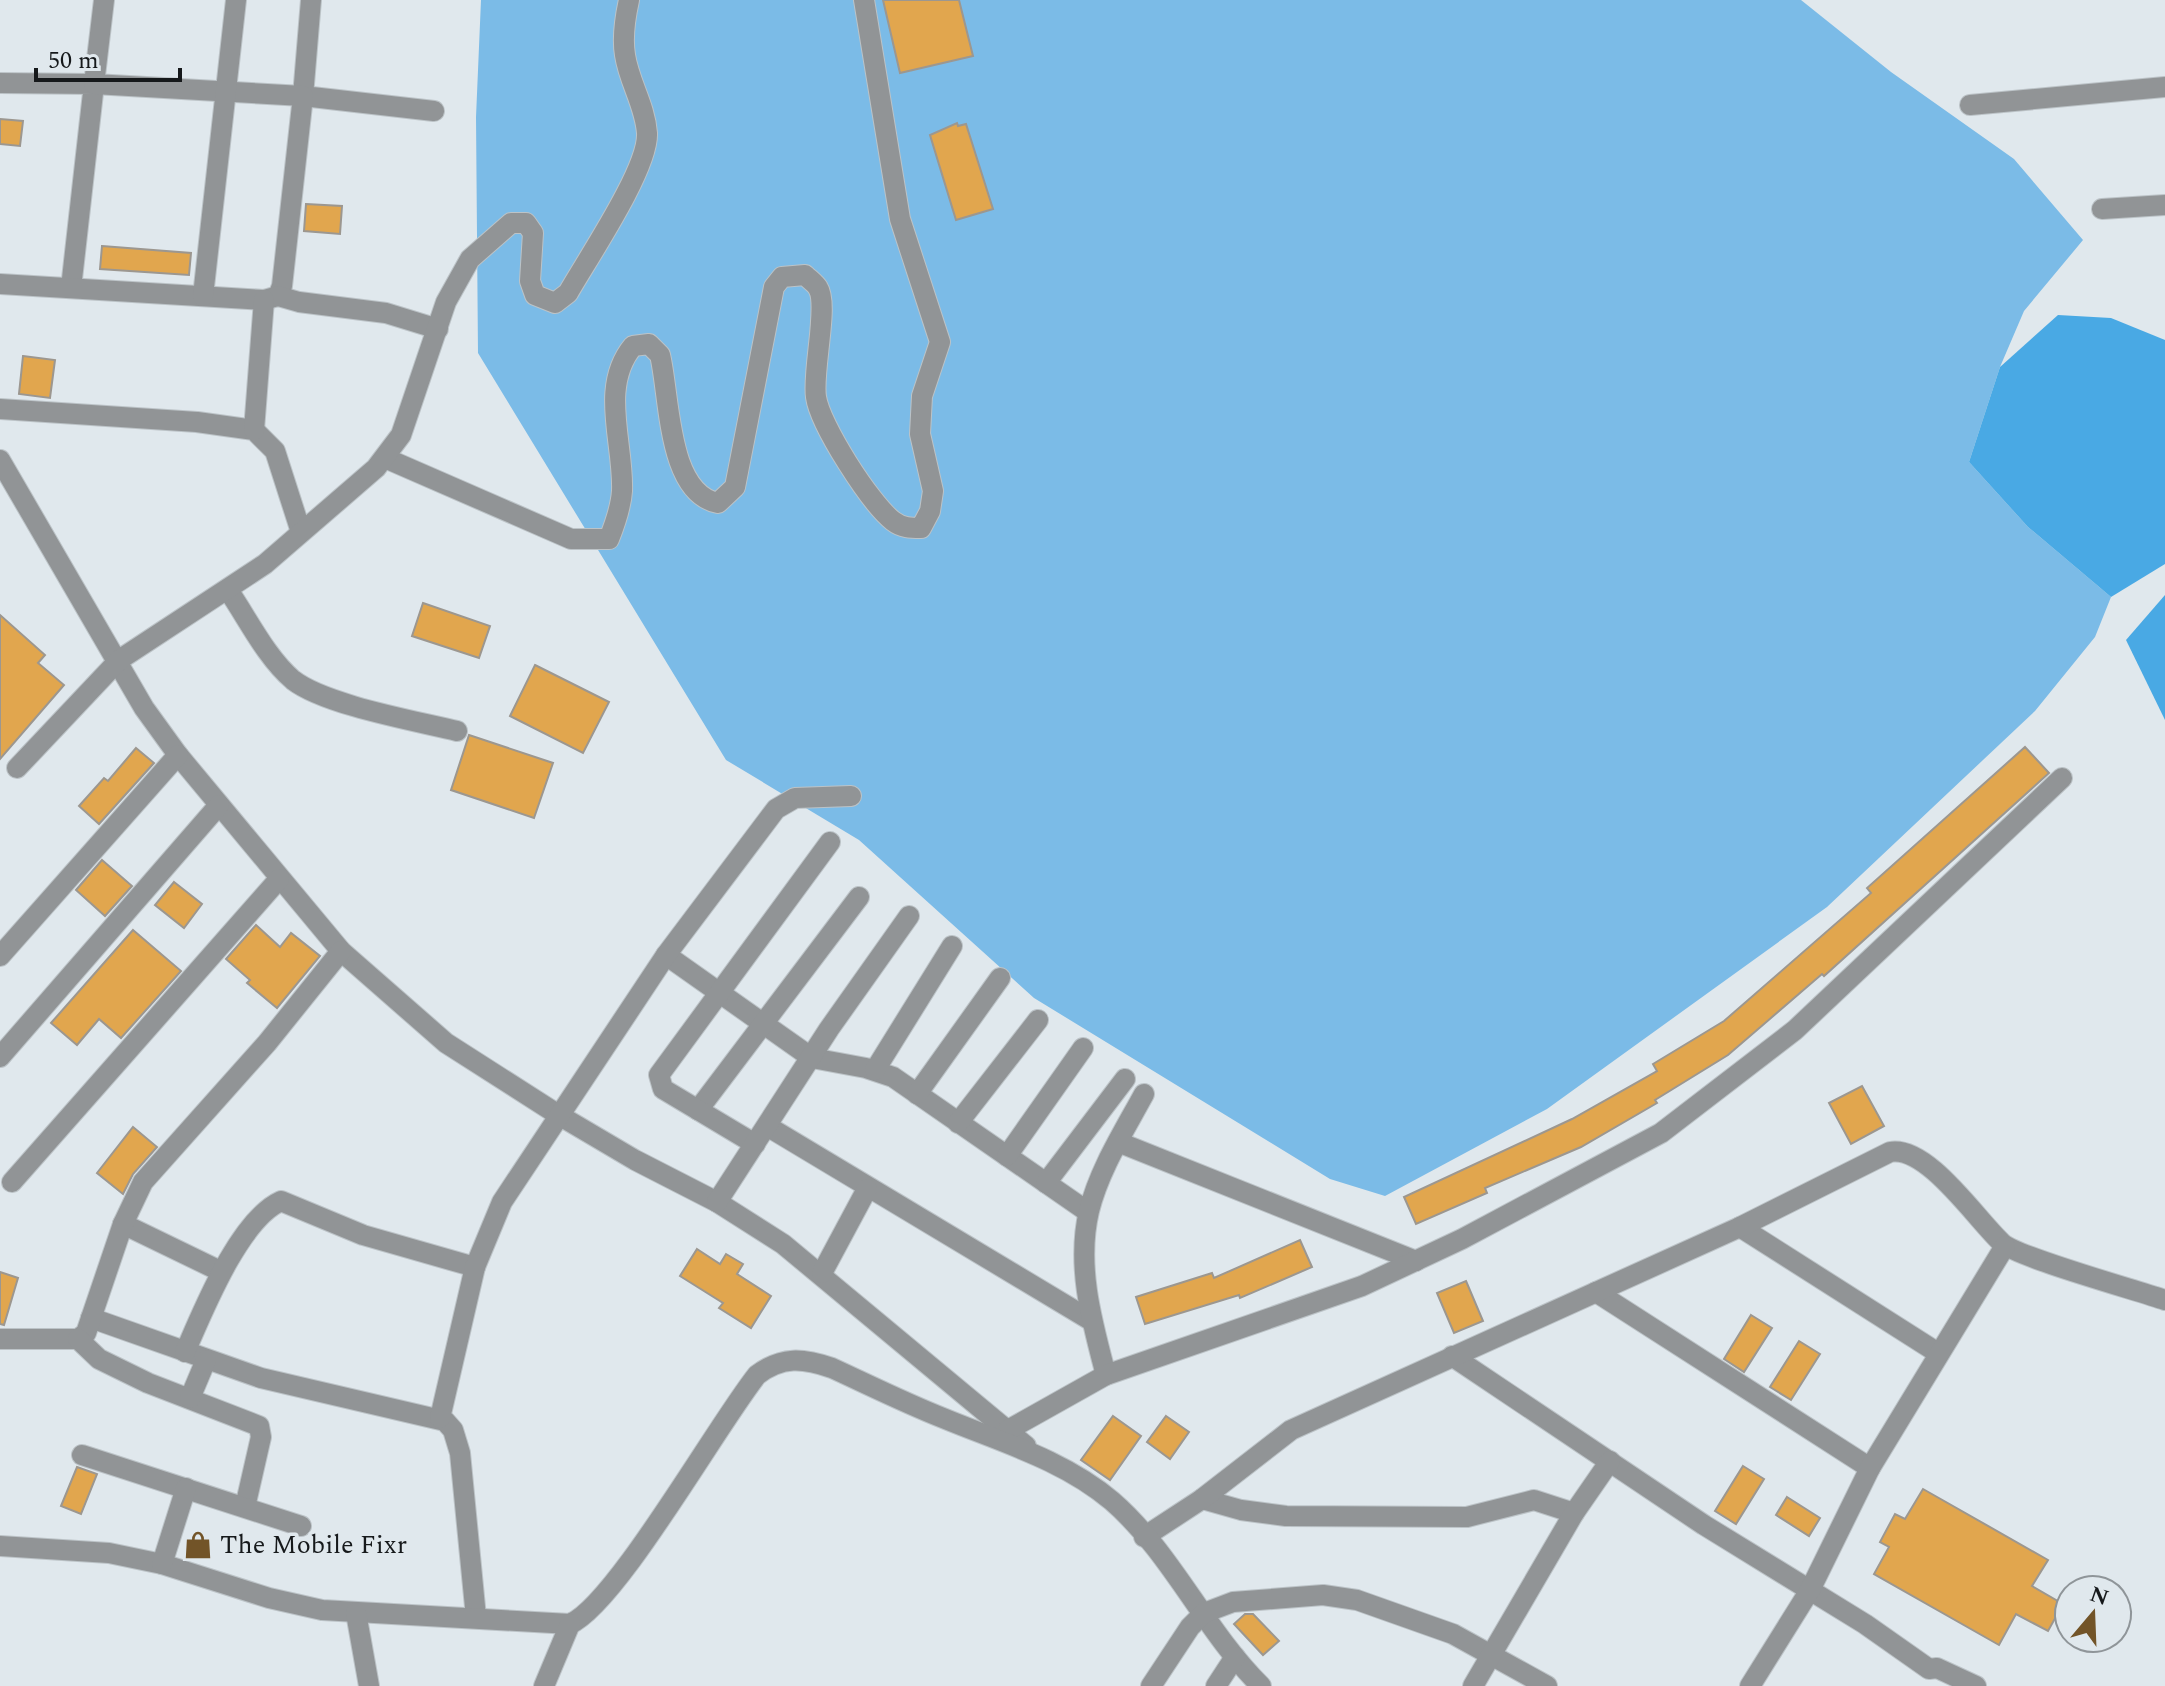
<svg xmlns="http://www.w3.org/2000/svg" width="2165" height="1686" font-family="Spectral,serif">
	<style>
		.green { fill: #7bbbe7 }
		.water { fill: #49a9e4 }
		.building { fill: #e1a64e; stroke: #9c9790; stroke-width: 2 }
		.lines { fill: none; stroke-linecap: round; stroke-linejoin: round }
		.minor-casing { stroke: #bcc3c7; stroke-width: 22 }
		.minor { stroke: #919496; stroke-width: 20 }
		.labels { text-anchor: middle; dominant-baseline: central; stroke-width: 7; stroke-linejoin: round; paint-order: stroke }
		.poi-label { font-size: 26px; fill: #16191b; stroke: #e0e8ed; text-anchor: start }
	</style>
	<rect width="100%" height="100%" fill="#e0e8ed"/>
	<polygon class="green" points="481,0 1801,0 1891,72 2014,159 2083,240 2024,311 2000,367 1969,462 2028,527 2111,597 2095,637 2035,711 1827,907 1547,1109 1385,1196 1330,1179 1034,998 859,840 726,760 478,353 476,117"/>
	<g class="water">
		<polygon points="2058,315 2111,318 2165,340 2165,564 2111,597 2028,527 1969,462 2000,367"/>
		<polygon points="2165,595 2165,720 2126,640"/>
	</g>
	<g class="building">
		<polygon points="883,0 959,0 973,56 900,73"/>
		<polygon points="0,119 23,121 20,146 0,144"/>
		<polygon points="957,123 958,126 966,124 993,209 956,220 930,135"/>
		<polygon points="306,204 342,206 340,234 304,231"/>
		<polygon points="102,246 191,253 189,275 100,269"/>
		<polygon points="23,356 55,360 50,398 19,394"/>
		<polygon points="423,603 490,626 479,658 412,636"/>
		<polygon points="0,615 45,655 38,663 64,685 0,759"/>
		<polygon points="535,665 609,702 583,753 510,716"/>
		<polygon points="469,735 553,763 534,818 451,790"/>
		<polygon points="2025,747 2049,773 1824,976 1822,974 1728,1055 1655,1100 1657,1103 1581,1147 1485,1188 1487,1193 1416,1224 1404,1197 1572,1119 1657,1071 1653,1064 1724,1021 1871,893 1867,888"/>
		<polygon points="136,748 154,763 99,824 79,806 104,778 108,781"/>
		<polygon points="102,860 132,886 105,916 76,890"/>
		<polygon points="174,882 202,904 184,928 155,905"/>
		<polygon points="256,925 280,947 291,933 320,956 277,1008 247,983 250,980 226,959"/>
		<polygon points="133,930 181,971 121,1038 99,1019 77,1045 51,1023"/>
		<polygon points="1862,1086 1884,1126 1851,1144 1829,1103"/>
		<polygon points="133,1127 157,1147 133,1174 123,1194 97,1173"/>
		<polygon points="1300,1240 1312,1267 1240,1298 1239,1295 1145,1324 1136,1297 1212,1273 1214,1278"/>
		<polygon points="697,1249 720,1264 726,1254 743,1264 737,1274 771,1296 751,1328 719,1308 723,1303 680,1276"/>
		<polygon points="0,1272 18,1278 4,1325 0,1324"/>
		<polygon points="1466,1281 1483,1321 1454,1333 1437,1293"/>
		<polygon points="1751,1315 1772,1328 1744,1372 1724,1359"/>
		<polygon points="1799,1341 1820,1354 1791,1400 1770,1387"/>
		<polygon points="1113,1416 1141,1436 1110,1480 1081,1460"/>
		<polygon points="1166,1416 1189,1432 1170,1459 1147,1442"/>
		<polygon points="1743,1466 1764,1479 1736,1524 1715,1511"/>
		<polygon points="77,1467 97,1474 81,1514 61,1506"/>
		<polygon points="1923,1489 2048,1560 2032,1586 2063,1604 2048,1631 2016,1614 1999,1645 1874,1574 1889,1547 1880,1542 1895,1514 1905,1519"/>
		<polygon points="1787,1497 1820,1518 1809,1536 1776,1515"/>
		<polygon points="1245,1614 1253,1614 1279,1641 1263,1655 1234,1624"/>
	</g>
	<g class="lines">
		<defs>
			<g id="minor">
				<polyline points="311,0 303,96 434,111"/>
				<polyline points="0,83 94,84 71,288"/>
				<polyline points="1970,105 2165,87"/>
				<polyline points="2102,209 2165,205"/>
				<polyline points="0,284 264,300 278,296 282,286 303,96 94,84 104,0"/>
				<polyline points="203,296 236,0"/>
				<polyline points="278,296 299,302 386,313 438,329"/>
				<polyline points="0,409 197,422 254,430 275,451 301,532"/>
				<polyline points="254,430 264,300"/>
				<path d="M385,458L571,539H609C615,524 621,506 622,491C624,443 599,387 633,346L649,344L660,355C670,396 667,493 718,503L735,487L774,287L782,277L805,275C809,279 816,284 818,288C829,305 812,371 816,397C820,425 870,503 893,521C902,528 911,528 921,528L930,511L933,491L920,434L922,396L940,342L900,219L864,0"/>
				<polyline points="0,460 144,708 178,755 341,951 446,1043 557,1114 635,1160 717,1202 783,1244 1026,1446"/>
				<path d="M228,590C248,619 266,657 293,680C325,705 416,721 457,731"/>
				<path d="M17,768L119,660L265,564L376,468L401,435L446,302L470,259L511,223H526L533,233L530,281L535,295L555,303L568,293C588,258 649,168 647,133C645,105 629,82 625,55C622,37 625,18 629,0"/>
				<polyline points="666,955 812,1058 866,1068 893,1077 1088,1212"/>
				<polyline points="0,956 178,755"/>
				<polyline points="0,1057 219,805"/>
				<polyline points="875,1070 952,946"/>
				<polyline points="917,1094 1000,978"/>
				<polyline points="698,1110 859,897"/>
				<polyline points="958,1123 1038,1020"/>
				<polyline points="767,1126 1092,1321"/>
				<polyline points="1118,1142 1416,1261"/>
				<polyline points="755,1144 663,1089 659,1075 830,842"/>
				<polyline points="1007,1156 1083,1048"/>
				<polyline points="12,1182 279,879"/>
				<polyline points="1046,1183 1125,1079"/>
				<polyline points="717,1202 829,1029 909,916"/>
				<polyline points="123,1224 220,1271"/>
				<polyline points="1740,1227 1938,1353"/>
				<polyline points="822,1273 867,1189"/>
				<polyline points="1596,1292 1870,1468"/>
				<polyline points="91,1318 261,1378 445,1421 453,1430 460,1453 476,1617"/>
				<polyline points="0,1339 78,1339 86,1333 123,1224 143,1182 267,1043 341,951"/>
				<polyline points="78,1339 99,1359 148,1383 259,1426 261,1437 245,1507"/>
				<path d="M185,1352C203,1311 239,1220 281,1201L363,1235L475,1267"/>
				<polyline points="1452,1356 1704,1525 1865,1624 1929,1669 1937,1668 1976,1686"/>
				<path d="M1106,1375C1092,1322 1076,1266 1089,1211C1099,1170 1124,1131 1144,1094"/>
				<polyline points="190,1398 206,1360"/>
				<polyline points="440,1418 475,1267 502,1202 666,955 776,809 795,798 851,796"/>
				<polyline points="1008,1430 1106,1375 1362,1286 1462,1239 1661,1133 1795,1030 2062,778"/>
				<polyline points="82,1455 301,1526"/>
				<polyline points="1202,1499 1241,1510 1286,1516 1467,1517 1534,1500 1574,1513"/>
				<path d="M1144,1537L1202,1499L1291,1430L1740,1227L1890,1152C1927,1145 1976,1219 2002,1243C2017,1257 2136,1290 2165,1300"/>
				<path d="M0,1546L109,1553L162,1564L269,1598L322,1610L570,1624C616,1604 717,1425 757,1375C782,1356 803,1358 832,1368C869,1385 905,1403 943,1418C1001,1442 1064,1460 1112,1501C1172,1553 1205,1631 1261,1686"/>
				<polyline points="162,1564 186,1488"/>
				<polyline points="356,1613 369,1686"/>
				<polyline points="544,1686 570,1624"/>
				<polyline points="1151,1686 1190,1627 1204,1613 1233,1602 1323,1595 1357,1600 1453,1634 1547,1686"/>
				<polyline points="1216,1686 1235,1657"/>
				<polyline points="1473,1686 1574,1513 1610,1461"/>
				<polyline points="1750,1686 1810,1590 1870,1468 2005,1246"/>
			</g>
		</defs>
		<use href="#minor" class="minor-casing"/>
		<use href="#minor" class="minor"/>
	</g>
	<defs>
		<symbol id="shop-bare" viewBox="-9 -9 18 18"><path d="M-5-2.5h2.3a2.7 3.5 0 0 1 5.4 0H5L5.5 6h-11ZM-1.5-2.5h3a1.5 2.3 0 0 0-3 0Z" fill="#725428" stroke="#e0e8ed" stroke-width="2.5" paint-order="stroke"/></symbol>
	</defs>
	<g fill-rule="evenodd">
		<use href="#shop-bare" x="178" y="1525" width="40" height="40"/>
	</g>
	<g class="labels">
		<g class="poi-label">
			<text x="220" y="1545">The Mobile Fixr</text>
		</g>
	</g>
	<g transform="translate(2093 1614) rotate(19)"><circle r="38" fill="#e0e8ed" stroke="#8f9599" stroke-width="2"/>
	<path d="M0-6L14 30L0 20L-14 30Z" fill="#725428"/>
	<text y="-12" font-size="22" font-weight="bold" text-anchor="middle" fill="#16191b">N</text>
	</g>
	<path d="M36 68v12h144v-12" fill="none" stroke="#16191b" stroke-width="4"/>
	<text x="48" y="68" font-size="24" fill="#16191b" stroke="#e0e8ed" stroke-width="6" paint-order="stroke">50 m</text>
</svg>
